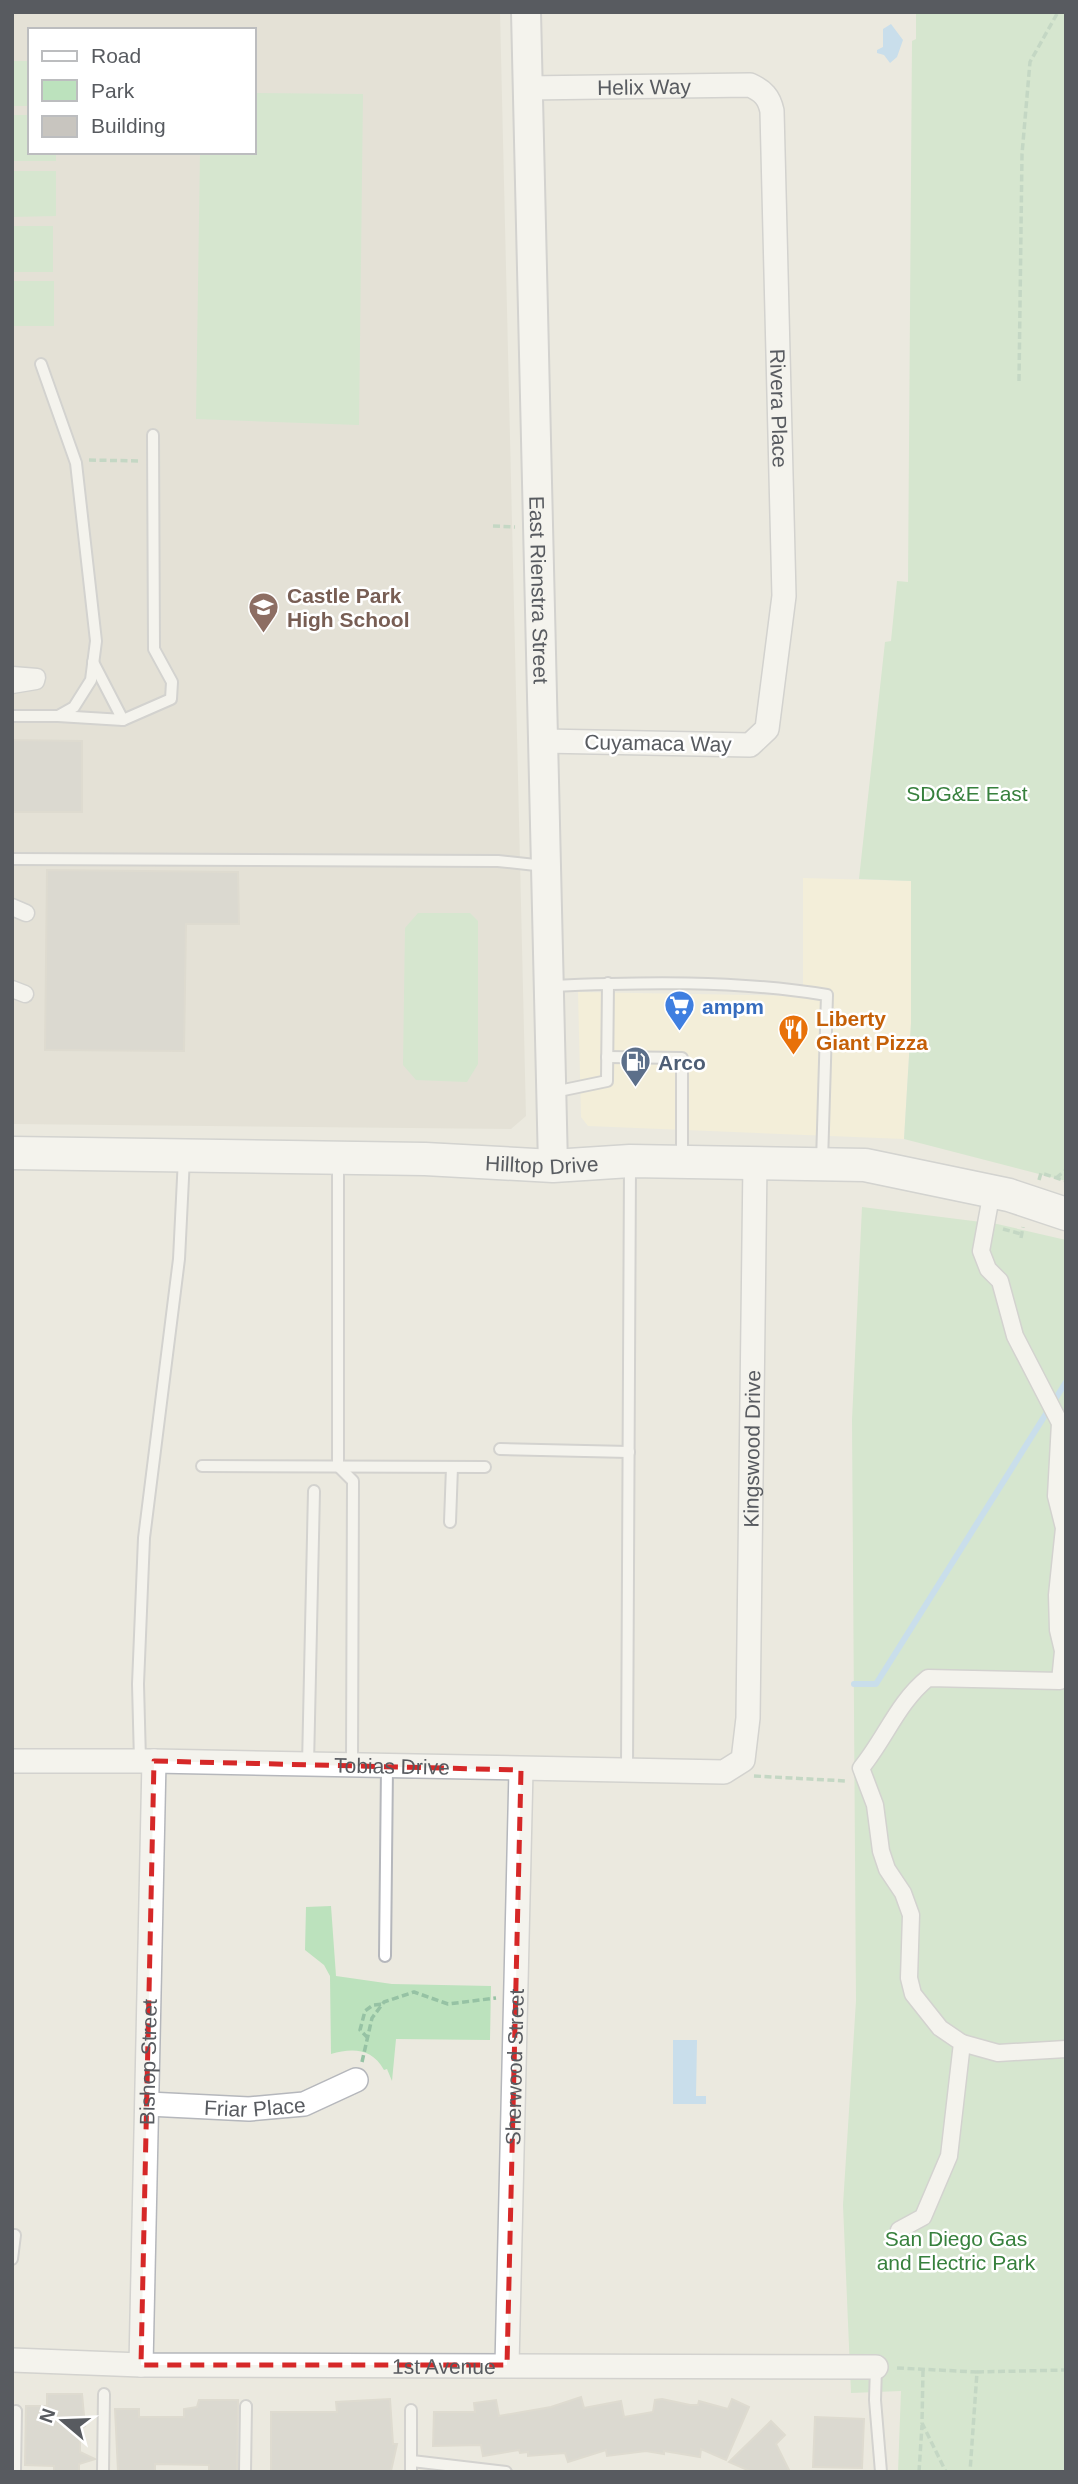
<svg xmlns="http://www.w3.org/2000/svg" width="1078" height="2484" font-family="Arial,sans-serif">
	<style>
		.commercial { fill: #fcf4d3 }
		.education { fill: #dbd8cd; fill-rule: evenodd }
		.green { fill: #bce2bd }
		.water { fill: #9fd0fb }
		.lines { fill: none; stroke-linecap: round; stroke-linejoin: round }
		.stream { stroke: #9fd0fb; stroke-width: 6 }
		.building { fill: #c8c5bf; stroke: #cfcabe; stroke-width: 2 }
		.service-casing { stroke: #b5b7bc; stroke-width: 14 }
		.pedestrian-casing { stroke: #b5b7bc; stroke-width: 19 }
		.minor-casing { stroke: #b5b7bc; stroke-width: 26 }
		.tertiary-casing { stroke: #b5b7bc; stroke-width: 32 }
		.secondary-casing { stroke: #b5b8be; stroke-width: 35 }
		.path { stroke: #96c2a4; stroke-width: 3.5; stroke-dasharray: 7 3.5; stroke-linecap: butt }
		.service { stroke: #fff; stroke-width: 10 }
		.pedestrian { stroke: #fff; stroke-width: 16 }
		.minor { stroke: #fff; stroke-width: 23 }
		.tertiary { stroke: #fff; stroke-width: 28 }
		.secondary { stroke: #fff; stroke-width: 32 }
		.marked { fill: none; stroke: #d62828; stroke-width: 5; stroke-dasharray: 14 9; stroke-linejoin: round }
		.labels { text-anchor: middle; dominant-baseline: central; stroke-width: 5; stroke-linejoin: round; paint-order: stroke }
		.street-label { font-size: 21px; fill: #585b60; stroke: #fff }
		.education-label { font-size: 21px; font-weight: bold; fill: #785e54; stroke: #fff; text-anchor: start }
		.park-label { font-size: 21px; fill: #37803d; stroke: #fff }
		.shop-label { font-size: 21px; font-weight: bold; fill: #366cbe; stroke: #fff; text-anchor: start }
		.food-label { font-size: 21px; font-weight: bold; fill: #c56008; stroke: #fff; text-anchor: start }
		.service-label { font-size: 21px; font-weight: bold; fill: #4e5e75; stroke: #fff; text-anchor: start }
	</style>
	<rect width="100%" height="100%" fill="#ebe9df"/>
	<polygon class="commercial" points="803,878 911,881 911,1023 904,1139 588,1126 581,1117 578,992 803,996"/>
	<path class="education" d="M12,12H500L526,1116L511,1129L12,1124ZM30,30H254V152H30Z"/>
	<g class="green">
		<polygon points="916,12 1066,12 1066,1181 904,1139 911,1023 911,881 859,879 885,642 891,641 897,581 908,582 912,41 916,39"/>
		<rect x="12" y="61" width="18" height="45"/>
		<polygon points="254,93 363,94 359,425 196,419 200,152 254,152"/>
		<polygon points="12,115 30,115 30,152 56,152 56,161 12,161"/>
		<polygon points="12,171 56,171 56,216 12,217"/>
		<rect x="12" y="226" width="41" height="46"/>
		<rect x="12" y="281" width="42" height="45"/>
		<polygon points="418,913 470,913 478,921 478,1064 467,1082 416,1080 403,1065 405,928"/>
		<polygon points="862,1207 997,1224 1066,1240 1066,2472 898,2472 901,2391 851,2393 843,2205 856,2001 852,1420"/>
		<path d="M331,1906L336,1976L392,1984L491,1986L490,2040L396,2039L392,2081L387,2069L384,2070C372,2048 352,2048 331,2054L330,1976L324,1965L305,1950L306,1907Z"/>
	</g>
	<g class="water">
		<polygon points="891,24 903,40 897,57 890,63 884,55 877,53 877,50 883,47 883,29"/>
		<polygon points="673,2040 697,2040 696,2096 706,2096 706,2104 673,2104"/>
	</g>
	<g class="lines">
		<polyline class="stream" points="854,1684 876,1684 1066,1382"/>
	</g>
	<g class="building">
		<polygon points="12,740 82,741 82,812 12,812"/>
		<polygon points="47,870 238,872 239,924 186,924 184,1051 45,1050"/>
		<polygon points="47,2394 82,2394 85,2426 80,2429 80,2452 95,2459 79,2464 79,2472 54,2472 54,2466 25,2465 26,2406 47,2406"/>
		<polygon points="581,2397 584,2408 621,2401 624,2417 653,2412 655,2400 662,2399 690,2405 698,2405 699,2401 728,2409 732,2399 749,2407 726,2460 701,2449 700,2457 664,2451 664,2454 646,2451 607,2456 606,2450 568,2462 565,2453 528,2456 528,2452 520,2453 519,2450 483,2456 481,2445 433,2446 434,2412 475,2412 474,2403 496,2400 499,2416 551,2407"/>
		<polygon points="390,2399 393,2444 397,2444 391,2471 271,2472 271,2412 337,2412 336,2402"/>
		<polygon points="199,2400 238,2400 237,2472 209,2472 209,2465 155,2464 155,2471 118,2471 115,2409 139,2409 139,2417 184,2417 184,2409 197,2407"/>
		<polygon points="815,2417 864,2419 862,2468 813,2467"/>
		<polygon points="771,2421 785,2435 776,2444 790,2472 752,2472 729,2462"/>
	</g>
	<g class="lines">
		<defs>
			<g id="service">
				<polyline points="12,716 58,716 74,707 91,680 96,641 76,463 41,364"/>
				<polyline points="58,716 123,720 93,662"/>
				<polyline points="123,720 171,699 172,682 154,649 153,435"/>
				<polyline points="12,859 498,861 545,866"/>
				<path d="M548,986C641,982 735,980 827,995L822,1162"/>
				<polyline points="607,1057 682,1058 682,1159"/>
				<polyline points="554,1092 607,1081 608,983"/>
				<polyline points="338,1161 338,1466 353,1481 352,1765"/>
				<polyline points="500,1449 629,1452"/>
				<polyline points="202,1466 485,1467"/>
				<polyline points="450,1522 452,1467"/>
				<polyline points="140,1761 138,1684 144,1538 179,1259 184,1158"/>
				<polyline points="308,1765 314,1491"/>
				<polyline points="627,1771 630,1165"/>
				<polyline points="385,1956 387,1767"/>
				<polyline points="12,2235 15,2235 12,2259"/>
				<polyline points="876,2367 875,2400 881,2472"/>
				<polyline points="412,2461 506,2472"/>
				<polyline points="15,2472 16,2411"/>
				<polyline points="103,2472 104,2394"/>
				<polyline points="245,2472 246,2406"/>
				<polyline points="411,2472 411,2410"/>
			</g>
			<g id="pedestrian">
				<polyline points="12,675 37,677 36,681 12,685"/>
				<polyline points="12,907 26,913"/>
				<polyline points="12,989 25,994"/>
				<polyline points="962,2043 998,2053 1066,2049"/>
				<path d="M899,2230L923,2217L949,2156L962,2043L940,2028L913,1994L909,1978L911,1915L903,1893L887,1869L881,1851L875,1805L861,1768C885,1739 898,1702 928,1678L1060,1681L1063,1651L1058,1630L1057,1595L1064,1528L1056,1496L1060,1423L1015,1336L1000,1281L988,1269L981,1251L992,1191"/>
			</g>
			<g id="minor">
				<path id="s1" d="M527,88L750,85C763,91 769,97 772,111L784,596L767,729L750,745L543,741"/>
				<path id="s2" d="M12,1761H154L724,1772L743,1760L748,1718L755,1162"/>
				<path id="s3" d="M148,2104L249,2109L304,2104L356,2080"/>
				<path id="s4" d="M12,2360L141,2365L876,2367"/>
				<path id="s5" d="M141,2365L154,1761"/>
				<path id="s6" d="M507,2365L521,1770"/>
			</g>
			<g id="tertiary">
				<path id="s7" d="M526,12L553,1166"/>
			</g>
			<g id="secondary">
				<path id="s8" d="M12,1153L425,1159L553,1166L630,1161L865,1165L1009,1195L1066,1214"/>
			</g>
		</defs>
		<use href="#service" class="service-casing"/>
		<use href="#pedestrian" class="pedestrian-casing"/>
		<use href="#minor" class="minor-casing"/>
		<use href="#tertiary" class="tertiary-casing"/>
		<use href="#secondary" class="secondary-casing"/>
		<g class="path">
			<polyline points="1019,381 1022,154 1030,62 1058,12"/>
			<polyline points="89,460 141,461"/>
			<polyline points="493,526 515,527"/>
			<polyline points="1056,1178 1066,1170"/>
			<polyline points="1039,1180 1041,1173 1066,1181"/>
			<polyline points="1003,1229 1021,1234"/>
			<polyline points="1021,1238 1023,1227"/>
			<polyline points="754,1776 847,1781"/>
			<polyline points="368,2038 360,2030 365,2011 373,2005 383,2004"/>
			<polyline points="362,2062 372,2018 384,2002 414,1992 448,2004 496,1998"/>
			<polyline points="897,2368 977,2372 970,2472"/>
			<polyline points="923,2370 922,2423 946,2472"/>
			<polyline points="977,2372 1066,2370"/>
			<polyline points="919,2472 922,2425"/>
		</g>
		<use href="#service" class="service"/>
		<use href="#pedestrian" class="pedestrian"/>
		<use href="#minor" class="minor"/>
		<use href="#tertiary" class="tertiary"/>
		<use href="#secondary" class="secondary"/>
	</g>
	<path d="M0 0H1078V2484H0ZM154,1761L521,1770L507,2365H141Z" fill="#ebe9df" fill-opacity=".55" fill-rule="evenodd"/>
	<path class="marked" d="M154,1761L521,1770L507,2365H141Z"/>
	<defs>
		<symbol id="school-pin" viewBox="-11 -11 22 30"><path d="M0 17L-7.5 6A9.5 9.5 0 1 1 7.5 6Z" fill="#8d6e63" stroke="#fff"/><path d="M0-5L7-2L0 1L-7-2ZM-4 1L0 2.5L4 1V4Q0 6-4 4Z" fill="#fff"/></symbol>
		<symbol id="supermarket-pin" viewBox="-11 -11 22 30"><path d="M0 17L-7.5 6A9.5 9.5 0 1 1 7.5 6Z" fill="#3f7fe0" stroke="#fff"/><path d="M-6-5.5h2.5l.6 2H6L4.5 2H-2.5L-4.4-4H-6ZM-1.5 3.2a1.3 1.3 0 1 0 .1 0ZM3 3.2a1.3 1.3 0 1 0 .1 0Z" fill="#fff"/></symbol>
		<symbol id="restaurant-pin" viewBox="-11 -11 22 30"><path d="M0 17L-7.5 6A9.5 9.5 0 1 1 7.5 6Z" fill="#e8710a" stroke="#fff"/><path d="M-5-6h1v4h1v-4h1v4h1v-4h1v5L-1.5 .5V6h-2V.5L-5-1ZM5-6V6H3V1.5H1.5Q1.5-4 5-6Z" fill="#fff"/></symbol>
		<symbol id="fuel-pin" viewBox="-11 -11 22 30"><path d="M0 17L-7.5 6A9.5 9.5 0 1 1 7.5 6Z" fill="#5c6f8a" stroke="#fff"/><path d="M-5.5-6h7V0h2V4h1.3V-2.5L3-4.5l.8-.8L6-3V5H2.5V1h-1V6h-7ZM-4.2-4.7v3.2H.2V-4.7Z" fill="#fff"/></symbol>
	</defs>
	<g fill-rule="evenodd">
		<use href="#school-pin" x="246" y="590" width="35" height="47"/>
		<use href="#supermarket-pin" x="662" y="988" width="35" height="47"/>
		<use href="#restaurant-pin" x="776" y="1012" width="35" height="47"/>
		<use href="#fuel-pin" x="618" y="1044" width="35" height="47"/>
	</g>
	<g class="labels">
		<g class="street-label">
			<text stroke="none"><textPath href="#s1" startOffset="117">Helix Way</textPath></text>
			<text stroke="none"><textPath href="#s1" startOffset="556">Rivera Place</textPath></text>
			<text stroke="none"><textPath href="#s7" startOffset="578">East Rienstra Street</textPath></text>
			<text transform="translate(658 743) rotate(1)">Cuyamaca Way</text>
			<text stroke="none"><textPath href="#s8" startOffset="530">Hilltop Drive</textPath></text>
			<text stroke="none"><textPath href="#s2" startOffset="1046">Kingswood Drive</textPath></text>
			<text stroke="none"><textPath href="#s2" startOffset="380">Tobias Drive</textPath></text>
			<text stroke="none"><textPath href="#s5" startOffset="303">Bishop Street</textPath></text>
			<text stroke="none"><textPath href="#s6" startOffset="298">Sherwood Street</textPath></text>
			<text stroke="none"><textPath href="#s3" startOffset="107">Friar Place</textPath></text>
			<text stroke="none"><textPath href="#s4" startOffset="432">1st Avenue</textPath></text>
		</g>
		<g class="education-label">
			<text x="287" y="595">Castle Park<tspan x="287" dy="24">High School</tspan></text>
		</g>
		<g class="park-label">
			<text x="967" y="793">SDG&amp;E East</text>
			<text x="956" y="2238">San Diego Gas<tspan x="956" dy="24">and Electric Park</tspan></text>
		</g>
		<g class="shop-label">
			<text x="702" y="1006">ampm</text>
		</g>
		<g class="food-label">
			<text x="816" y="1018">Liberty<tspan x="816" dy="24">Giant Pizza</tspan></text>
		</g>
		<g class="service-label">
			<text x="658" y="1062">Arco</text>
		</g>
	</g>
	<rect width="1078" height="2484" fill="none" stroke="#585b60" stroke-width="28"/>
	<rect x="28" y="28" width="228" height="126" fill="#ffffff" stroke="#bcbdbf" stroke-width="2"/>
	<rect x="42" y="51" width="35" height="10" fill="#ffffff" stroke="#bcbdbf" stroke-width="2"/>
	<text x="91" y="63" font-size="21" fill="#585b60">Road</text>
	<rect x="42" y="80" width="35" height="21" fill="#bce2bd" stroke="#bcbdbf" stroke-width="2"/>
	<text x="91" y="98" font-size="21" fill="#585b60">Park</text>
	<rect x="42" y="116" width="35" height="21" fill="#c8c5bf" stroke="#bcbdbf" stroke-width="2"/>
	<text x="91" y="133" font-size="21" fill="#585b60">Building</text>
	<g transform="translate(63 2421) rotate(289)" stroke="#ffffff" stroke-width="5" paint-order="stroke">
	<path d="M0-5L12 26L0 18L-12 26Z" fill="#585b60"/>
	<text y="-10" font-size="19" font-weight="bold" text-anchor="middle" fill="#585b60">N</text>
	</g>
</svg>
